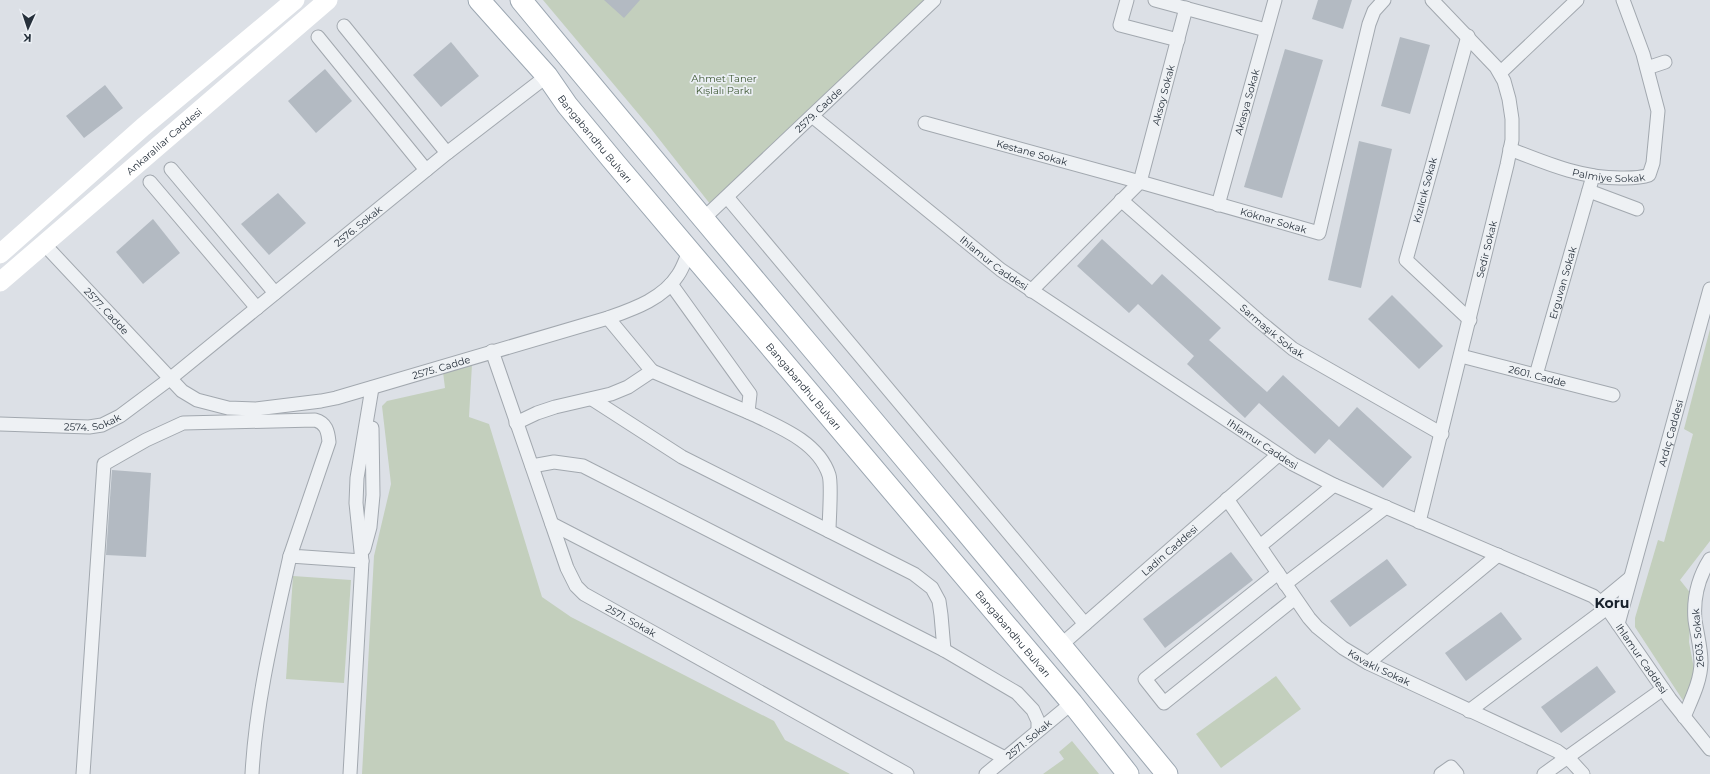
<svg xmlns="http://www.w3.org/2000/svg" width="1710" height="774" font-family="Montserrat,sans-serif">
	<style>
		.green { fill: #c3cfbd }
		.building { fill: #b3bac2 }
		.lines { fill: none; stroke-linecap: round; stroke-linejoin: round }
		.minor-casing { stroke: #a2a8af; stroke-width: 15 }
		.primary-casing { stroke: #9ba6b1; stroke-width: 23 }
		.minor { stroke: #eef1f4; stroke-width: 13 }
		.secondary { stroke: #fff; stroke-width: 19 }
		.primary { stroke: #fff; stroke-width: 21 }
		.labels { text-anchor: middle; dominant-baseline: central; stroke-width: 3.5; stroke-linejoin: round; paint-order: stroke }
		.park-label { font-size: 10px; fill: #3d5733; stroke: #ebeff4 }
		.street-label { font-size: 10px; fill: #26303b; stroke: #ebeff4 }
		.district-label { font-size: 14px; font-weight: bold; fill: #18212c; stroke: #ebeff4 }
	</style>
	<rect width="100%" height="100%" fill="#dce0e6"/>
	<g class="green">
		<polygon points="543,0 934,0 714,209 652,130"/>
		<polygon points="1710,329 1710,541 1680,580 1692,595 1689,642 1695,674 1684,702 1635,627 1635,618 1658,540 1664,542 1693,434 1684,429"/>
		<polygon points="472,364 469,417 489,424 542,597 571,617 774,721 785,740 850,774 362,774 374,556 391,484 382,406 387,401 445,388 443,372"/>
		<polygon points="293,576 351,580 344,683 286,679"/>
		<polygon points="1276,676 1301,709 1221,768 1196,734"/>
		<polygon points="1072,741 1099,774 1043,774 1064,759 1059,752"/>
	</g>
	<g class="building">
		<polygon points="604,0 640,0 624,18"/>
		<polygon points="1318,0 1352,0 1343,29 1312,19"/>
		<polygon points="1400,37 1430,45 1410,114 1381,106"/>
		<polygon points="451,42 479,76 441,107 413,75"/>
		<polygon points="1285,49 1323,60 1282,198 1244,187"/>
		<polygon points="325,69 352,101 316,133 288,101"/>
		<polygon points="105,85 123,108 84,138 66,116"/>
		<polygon points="1359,141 1392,149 1361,288 1328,280"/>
		<polygon points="278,193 306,223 269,255 241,224"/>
		<polygon points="153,219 180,253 143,284 116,252"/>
		<polygon points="1102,239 1152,285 1162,274 1221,328 1209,340 1267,392 1283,375 1339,427 1357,407 1412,457 1383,488 1329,439 1315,454 1259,403 1245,418 1187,364 1194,356 1138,304 1129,313 1077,266"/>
		<polygon points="1392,295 1443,346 1419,369 1368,319"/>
		<polygon points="112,470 151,473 146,557 106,555"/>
		<polygon points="1231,552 1253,580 1165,648 1143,619"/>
		<polygon points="1387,559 1407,585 1350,627 1330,601"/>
		<polygon points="1501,612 1522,639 1466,681 1445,653"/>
		<polygon points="1597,666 1616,692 1561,733 1541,707"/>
	</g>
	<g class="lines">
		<defs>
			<g id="minor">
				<polyline points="1127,0 1120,25 1178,40"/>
				<polyline points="1155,0 1266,30"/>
				<polyline points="344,26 447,153"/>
				<polyline points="1468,36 1406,260 1470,320"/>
				<polyline points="318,37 426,170"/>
				<polyline points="1647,68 1665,62"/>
				<polyline points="1500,73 1577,0"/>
				<path id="s1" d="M812,116L1001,270L1293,464L1334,485L1593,596L1607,608L1670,699L1710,749"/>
				<path id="s2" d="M925,123L1140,182L1186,8"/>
				<path id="s3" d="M1510,149C1548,164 1584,179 1624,178C1633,178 1641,178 1649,175L1653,163L1658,111L1643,54L1623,0"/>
				<polyline points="171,169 275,293"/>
				<polyline points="150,182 257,308"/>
				<polyline points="1589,191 1637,209"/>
				<polyline points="727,197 1085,624"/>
				<path id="s4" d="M1121,200L1259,321L1293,349L1442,434"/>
				<path id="s5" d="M1218,205L1275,0"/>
				<path id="s6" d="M703,219L934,0"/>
				<path id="s7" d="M43,243L182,391L197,400L228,408L256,409L321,401L336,398L608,318C633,309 663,299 678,275C683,268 686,258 690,250"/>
				<path d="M671,284L750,394L748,412C777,426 818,441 829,475C832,484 829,519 829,531L914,574L932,588L939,601L941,615L944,650"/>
				<path id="s8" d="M1031,291L1140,182L1319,233L1369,24L1374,11L1384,0"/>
				<path id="s9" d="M492,351L567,568L576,586L584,594L907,774"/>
				<path id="s10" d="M1461,356L1613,395"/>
				<polyline points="652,371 748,412"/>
				<path id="s11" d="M1536,375L1593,176"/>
				<polyline points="592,399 682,457 829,531"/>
				<polyline points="516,423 537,413 555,407 611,394 628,387 652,371 608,318"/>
				<path id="s12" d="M0,424L89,427L102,425L120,416L171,378L447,153L547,76"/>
				<polyline points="532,466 554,462 583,466 944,650 1017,693 1033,710 1038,721 1038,730"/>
				<path id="s13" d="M1227,499L1309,618L1317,627L1343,648L1368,663L1557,751L1572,762L1583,774"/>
				<path id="s14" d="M1419,522L1507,165L1512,140V119L1509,99L1504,81L1496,67L1432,0"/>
				<polyline points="552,524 1005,758"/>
				<polyline points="1260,546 1334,485"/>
				<polyline points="364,549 370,527 373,495 372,428"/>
				<polyline points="362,561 356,503 357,478 372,388"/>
				<polyline points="1278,573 1145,679 1164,703 1294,599"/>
				<polyline points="1285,584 1386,507"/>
				<polyline points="1601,602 1630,578"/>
				<path id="s15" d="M1618,624L1710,289"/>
				<path id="s16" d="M1061,645L1278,455"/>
				<polyline points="1368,663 1498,555"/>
				<polyline points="1469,711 1607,608"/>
				<path d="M1684,717C1691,700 1701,681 1701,662C1701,648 1697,634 1695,620C1693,597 1698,578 1710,559"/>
				<path d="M83,774L104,464L146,440L183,423L315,420C326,423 328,431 329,442L290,556L362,561L350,774"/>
				<path d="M252,774C256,700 274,628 290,556"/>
				<path id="s17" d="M986,774L1072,703"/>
				<polyline points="1441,774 1451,767 1457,774"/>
				<polyline points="1544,774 1663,689"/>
			</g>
			<g id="primary">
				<path id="s19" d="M479,0L547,76L567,105L615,163L1072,703L1128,774"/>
				<path d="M521,0C735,259 954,514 1167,774"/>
			</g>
		</defs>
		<use href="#minor" class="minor-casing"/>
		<use href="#primary" class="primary-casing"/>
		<use href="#minor" class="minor"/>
		<g class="secondary">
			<polyline points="0,254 143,127 295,0"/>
			<path id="s18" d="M0,282L328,0"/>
		</g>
		<use href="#primary" class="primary"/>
	</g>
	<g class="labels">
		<g class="park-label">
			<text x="724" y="78">Ahmet Taner<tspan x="724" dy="12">Kışlalı Parkı</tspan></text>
		</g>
		<g class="street-label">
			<text stroke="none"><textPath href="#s2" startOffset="313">Aksoy Sokak</textPath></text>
			<text stroke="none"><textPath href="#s5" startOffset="107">Akasya Sokak</textPath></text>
			<text stroke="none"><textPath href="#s6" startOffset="159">2579. Cadde</textPath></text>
			<text stroke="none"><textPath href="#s19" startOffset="181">Bangabandhu Bulvarı</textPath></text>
			<text stroke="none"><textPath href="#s18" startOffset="216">Ankaralılar Caddesi</textPath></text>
			<text stroke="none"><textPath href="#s2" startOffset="111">Kestane Sokak</textPath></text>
			<text stroke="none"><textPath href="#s3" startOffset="103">Palmiye Sokak</textPath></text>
			<text transform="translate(1425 190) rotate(-75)">Kızılcık Sokak</text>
			<text stroke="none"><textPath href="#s8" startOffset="293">Köknar Sokak</textPath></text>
			<text stroke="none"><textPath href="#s12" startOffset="427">2576. Sokak</textPath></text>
			<text stroke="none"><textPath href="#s14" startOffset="281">Sedir Sokak</textPath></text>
			<text stroke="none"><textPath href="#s1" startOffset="234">Ihlamur Caddesi</textPath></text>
			<text stroke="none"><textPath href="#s11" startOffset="96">Erguvan Sokak</textPath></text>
			<text stroke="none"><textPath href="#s7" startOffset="93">2577. Cadde</textPath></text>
			<text stroke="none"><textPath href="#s4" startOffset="200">Sarmaşık Sokak</textPath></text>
			<text stroke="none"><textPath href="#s7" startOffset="471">2575. Cadde</textPath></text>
			<text stroke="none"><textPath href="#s10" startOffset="79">2601. Cadde</textPath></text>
			<text stroke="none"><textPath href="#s19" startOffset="505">Bangabandhu Bulvarı</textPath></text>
			<text stroke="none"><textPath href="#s12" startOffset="93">2574. Sokak</textPath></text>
			<text stroke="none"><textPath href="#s15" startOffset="198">Ardıç Caddesi</textPath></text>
			<text stroke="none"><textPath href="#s1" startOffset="558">Ihlamur Caddesi</textPath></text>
			<text stroke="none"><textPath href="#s16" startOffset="144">Ladin Caddesi</textPath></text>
			<text stroke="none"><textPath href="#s9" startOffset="315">2571. Sokak</textPath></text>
			<text stroke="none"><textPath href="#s19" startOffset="829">Bangabandhu Bulvarı</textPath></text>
			<text transform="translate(1698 638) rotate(-95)">2603. Sokak</text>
			<text stroke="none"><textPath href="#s1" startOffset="1002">Ihlamur Caddesi</textPath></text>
			<text stroke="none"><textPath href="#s13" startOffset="231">Kavaklı Sokak</textPath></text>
			<text stroke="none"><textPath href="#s17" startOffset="55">2571. Sokak</textPath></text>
		</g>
		<g class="district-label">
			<text x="1612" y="603">Koru</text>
		</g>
	</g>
	<g transform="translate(28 28) rotate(183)" stroke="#ebeff4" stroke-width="3" paint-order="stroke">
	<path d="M0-3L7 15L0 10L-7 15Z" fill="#26303b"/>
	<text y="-6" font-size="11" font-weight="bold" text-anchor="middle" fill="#26303b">K</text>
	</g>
</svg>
